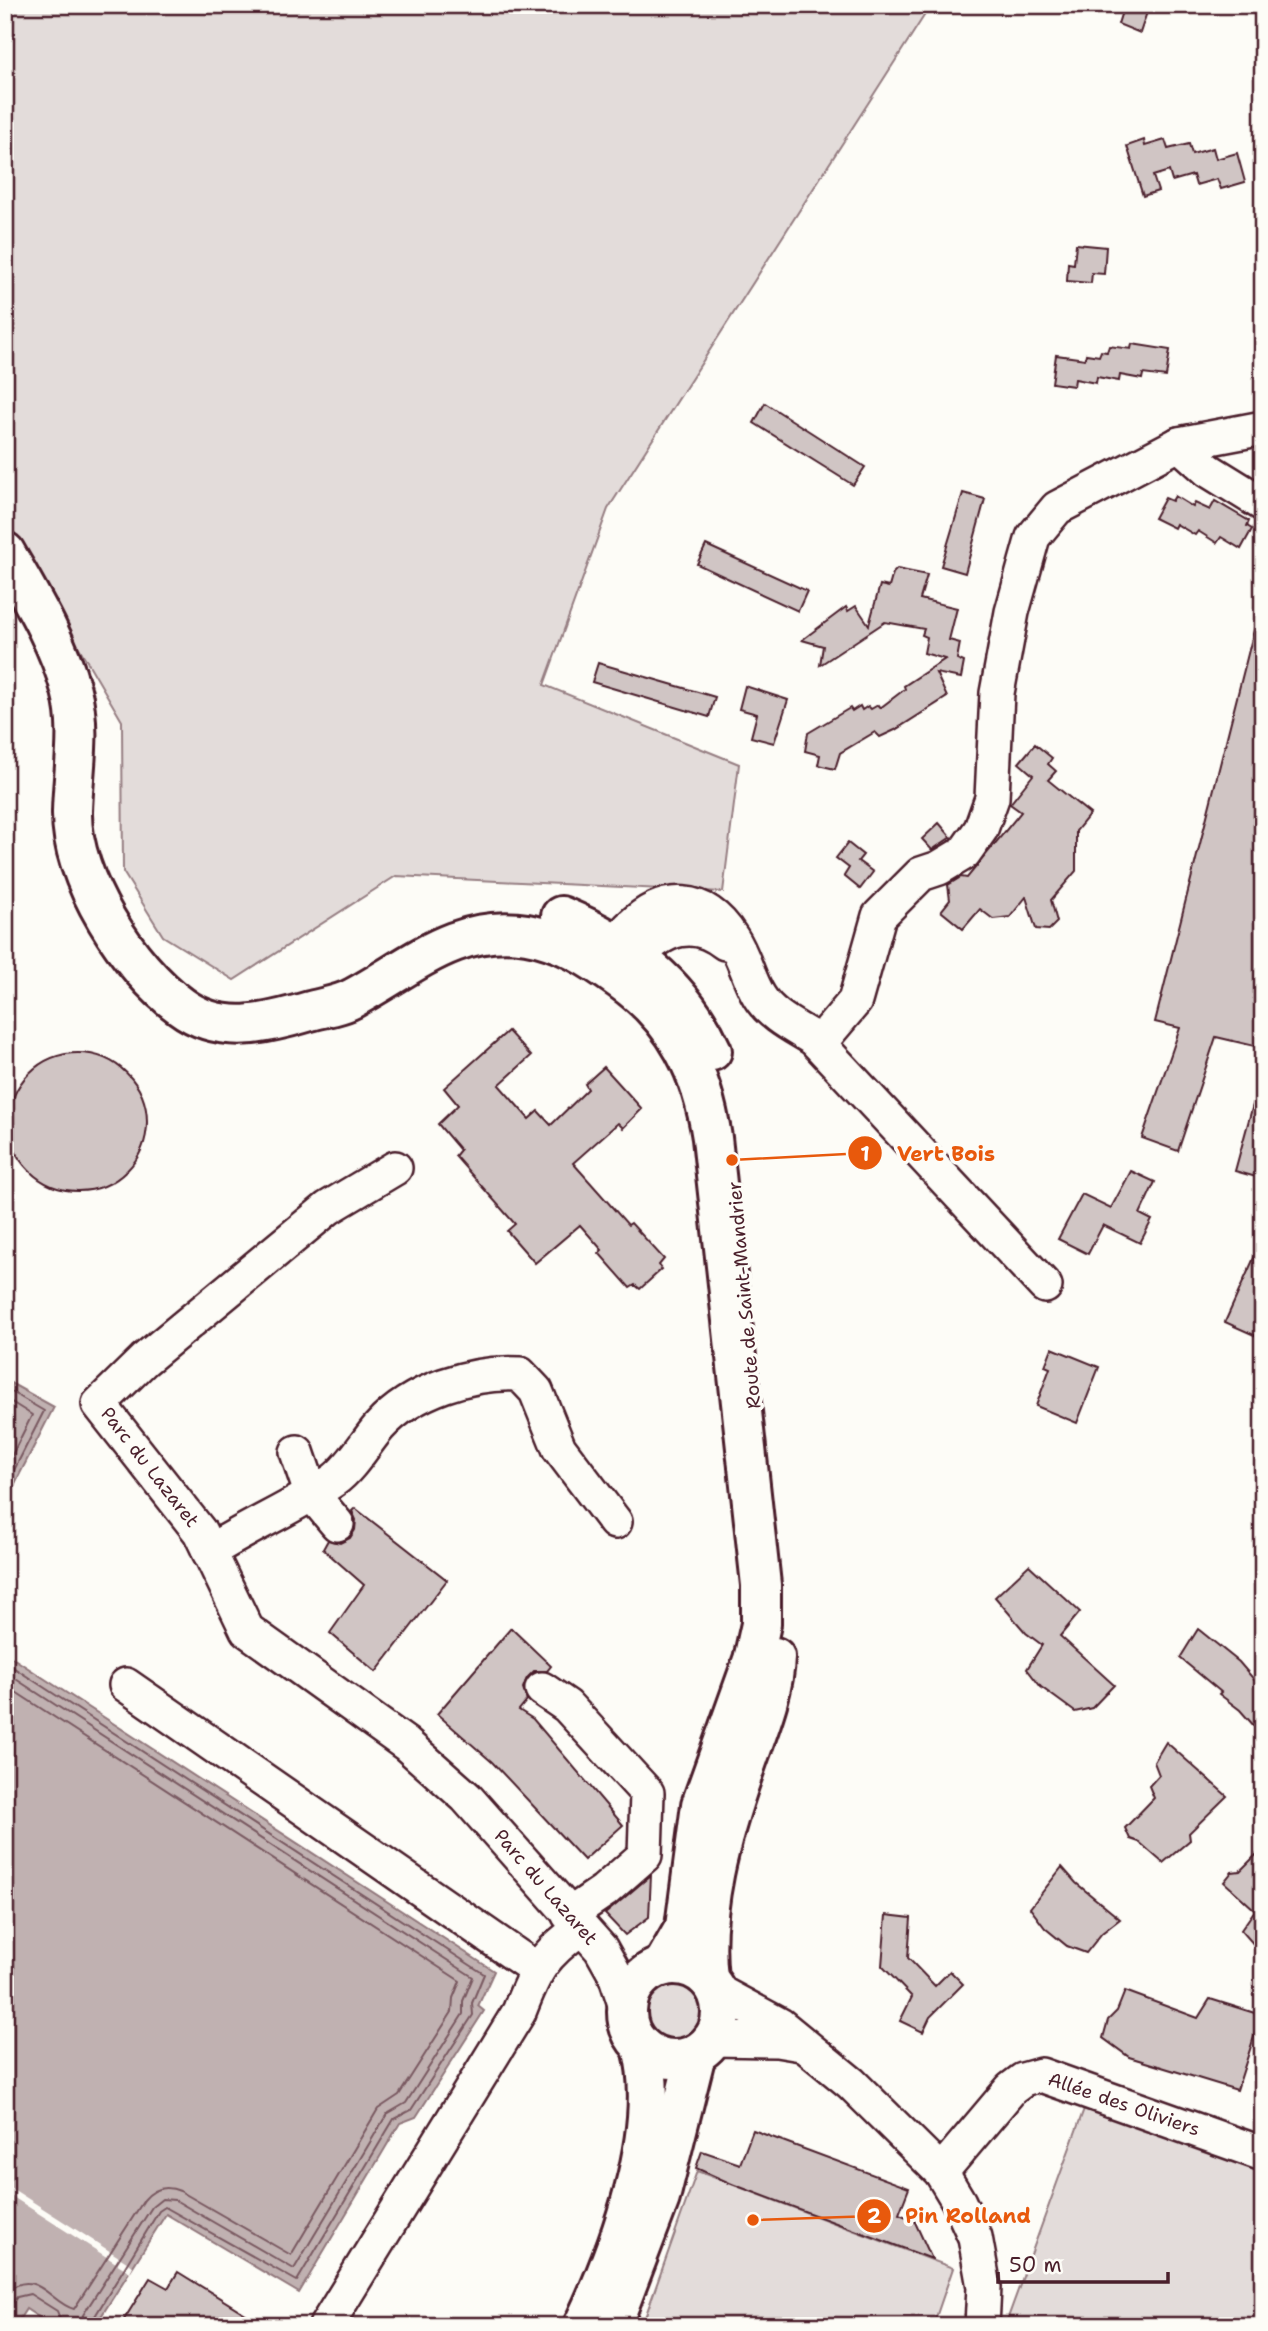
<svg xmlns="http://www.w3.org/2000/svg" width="1268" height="2331" font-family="'Shantell Sans',sans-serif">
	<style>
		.green { fill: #e3dcda; stroke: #967e82; stroke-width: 2 }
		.water { fill: #c0b1b1; stroke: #91777b; stroke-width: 2 }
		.pier { fill: #fdfcf7 }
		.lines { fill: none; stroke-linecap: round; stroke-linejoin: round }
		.shore { stroke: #795961; stroke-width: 2 }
		.building { fill: #d0c5c4; stroke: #4a1f2b; stroke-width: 2 }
		.minor-casing { stroke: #4a1f2b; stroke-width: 38 }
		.major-casing { stroke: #4a1f2b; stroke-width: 44 }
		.minor { stroke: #fdfcf7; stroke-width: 33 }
		.major { stroke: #fdfcf7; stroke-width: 38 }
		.labels { text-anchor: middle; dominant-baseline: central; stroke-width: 7; stroke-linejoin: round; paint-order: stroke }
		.street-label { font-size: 19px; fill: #4a1f2b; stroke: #fdfcf7 }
		.leader { fill: none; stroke: #e8590c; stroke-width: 2.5 }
		.callout-dot { fill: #e8590c; stroke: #fdfcf7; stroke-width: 2.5 }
		.mark-label { font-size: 21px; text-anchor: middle; font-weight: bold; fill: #fff }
		.callout-label { font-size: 21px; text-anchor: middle; font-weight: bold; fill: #e8590c; stroke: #fdfcf7; stroke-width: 7; stroke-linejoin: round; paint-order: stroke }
	</style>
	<rect width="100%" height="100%" fill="#fdfcf7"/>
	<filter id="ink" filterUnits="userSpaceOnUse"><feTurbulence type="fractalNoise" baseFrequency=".0143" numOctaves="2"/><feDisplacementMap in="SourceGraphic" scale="14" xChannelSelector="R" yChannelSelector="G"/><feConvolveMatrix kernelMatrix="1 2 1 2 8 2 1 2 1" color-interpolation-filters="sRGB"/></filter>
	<g filter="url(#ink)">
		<g class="green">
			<polygon points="5,5 931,5 608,509 544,685 739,764 723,892 396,876 234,980 163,936 123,872 122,721 5,521"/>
			<path d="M684,1966C709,1976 723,2001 719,2027L680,2059L653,2054L633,2036L628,2024L636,1985L645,1975Z"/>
			<polygon points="1085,2106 1263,2171 1263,2326 1005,2326"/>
			<polygon points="697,2171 953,2268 933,2326 642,2326"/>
		</g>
		<g class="water">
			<polygon points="5,1380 54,1407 5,1503"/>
			<polygon points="5,1653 494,1971 478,2006 484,2011 416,2117 400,2123 299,2293 166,2214 95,2326 52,2326 26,2309 15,2326 5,2326"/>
		</g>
		<polygon class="pier" points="5,2184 133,2266 130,2272 5,2192"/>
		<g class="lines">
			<g class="shore">
				<polyline points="5,1388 44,1411 5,1488"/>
				<polyline points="5,1398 32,1415 5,1469"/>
				<polyline points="5,1662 484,1974 472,2003 473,2015 411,2110 394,2119 297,2281 165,2207 159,2211 89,2326"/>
				<polyline points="5,1672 473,1977 463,2001 463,2014 406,2103 387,2114 294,2269 175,2200 162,2199 152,2207 83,2315 81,2326"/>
				<path d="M5,1685L460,1981L453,1998L452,2012L399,2095L378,2109L291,2255L180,2191C166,2185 154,2188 144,2200L74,2309C51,2304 36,2265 5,2293"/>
				<polyline points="5,2311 17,2297 30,2294 57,2311 63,2326"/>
			</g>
		</g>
		<g class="building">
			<polygon points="1124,5 1145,5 1144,10 1147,12 1140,33 1118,24"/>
			<polygon points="1144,140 1145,146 1165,140 1168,149 1189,144 1192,154 1213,148 1216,159 1237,153 1245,182 1221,189 1217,179 1196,185 1193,175 1172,181 1169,171 1153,176 1158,191 1143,196 1127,146"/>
			<polygon points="1076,244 1106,247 1104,274 1092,273 1091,283 1067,281 1068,263 1074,264"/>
			<polygon points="1132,344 1170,350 1166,377 1143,374 1142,379 1120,375 1119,381 1097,377 1096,383 1075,379 1074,386 1052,383 1056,355 1085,359 1086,354 1099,356 1101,351 1107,352 1109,346 1131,349"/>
			<polygon points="765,403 865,467 853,485 754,423"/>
			<polygon points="963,493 985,499 965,573 941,566"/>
			<polygon points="1175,496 1193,507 1195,503 1210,510 1215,501 1249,521 1247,526 1252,529 1241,549 1221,537 1217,543 1198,531 1195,535 1176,524 1174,528 1154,518 1165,498 1172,501"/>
			<polygon points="706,545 807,591 798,611 697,564"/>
			<polygon points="897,569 927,575 920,599 957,608 949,640 960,643 957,659 964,662 961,678 936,673 947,697 895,730 880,737 875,732 840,753 835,769 818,765 820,755 805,751 808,733 850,708 852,711 860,706 862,710 868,706 871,709 878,705 880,708 905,689 904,686 945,659 924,653 927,637 922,635 924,629 885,622 820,665 823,646 802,640 846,607 848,611 856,606 869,625 880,585 889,587 893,573"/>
			<polygon points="1256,622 1263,623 1263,1048 1216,1037 1178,1151 1142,1138 1180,1028 1155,1022"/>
			<polygon points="598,663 715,697 709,717 592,682"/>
			<polygon points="745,686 788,700 774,743 751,737 757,714 739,709"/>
			<polygon points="1035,744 1052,758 1048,764 1056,771 1048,780 1090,814 1076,831 1076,871 1051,900 1057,922 1049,930 1036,929 1026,897 1010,917 993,919 980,909 963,929 941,911 950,900 948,885 961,877 967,878 1021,812 1010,804 1033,775 1019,763"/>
			<polygon points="939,823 951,837 932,850 922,839"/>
			<polygon points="848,843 863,855 858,861 873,872 860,889 844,876 849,868 836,858"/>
			<polygon points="508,1031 531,1056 499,1085 529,1119 538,1111 551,1125 588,1089 585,1084 604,1067 642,1109 623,1128 618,1123 573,1163 628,1225 631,1223 664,1259 659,1265 662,1269 640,1289 635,1285 630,1288 599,1253 602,1250 580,1225 535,1263 507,1231 515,1224 455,1156 460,1150 438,1124 458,1105 444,1088"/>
			<circle cx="78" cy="1122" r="69"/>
			<polygon points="1257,1090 1263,1091 1263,1179 1235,1171"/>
			<polygon points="1131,1171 1155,1182 1140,1214 1152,1220 1140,1243 1103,1225 1088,1254 1058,1239 1082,1194 1111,1208"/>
			<polygon points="1263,1238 1263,1339 1225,1322"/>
			<polygon points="1052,1348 1099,1367 1077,1423 1036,1406 1050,1368 1045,1366"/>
			<polygon points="355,1508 447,1580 376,1672 330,1633 364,1585 323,1549 328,1540 340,1543 350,1538 355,1530 356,1520 352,1511"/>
			<polygon points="1029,1565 1080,1612 1060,1636 1114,1685 1092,1708 1075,1712 1041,1687 1027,1669 1042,1645 1026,1633 995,1597"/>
			<polygon points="511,1628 551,1666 547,1671 534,1671 527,1678 523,1688 527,1700 519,1710 533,1719 623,1825 584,1860 492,1762 437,1714"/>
			<polygon points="1198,1629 1239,1662 1263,1690 1263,1736 1240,1710 1219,1694 1221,1692 1180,1658"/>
			<polygon points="1166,1742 1227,1796 1189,1833 1190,1840 1163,1863 1139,1842 1130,1839 1125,1828 1154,1798 1149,1786 1159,1775 1154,1762"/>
			<polygon points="1263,1848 1263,1955 1241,1930 1255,1910 1224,1882 1232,1872 1240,1871"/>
			<polygon points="1062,1867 1076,1883 1120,1919 1102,1933 1086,1953 1067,1946 1045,1928 1030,1908"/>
			<polygon points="651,1875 649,1917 625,1935 605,1914"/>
			<polygon points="886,1915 911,1918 908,1958 935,1986 950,1971 963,1984 930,2017 923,2032 900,2021 912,1997 882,1966"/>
			<polygon points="1125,1991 1198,2018 1210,1999 1261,2015 1237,2090 1129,2057 1103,2038 1108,2020 1117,2011"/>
			<polygon points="753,2130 909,2188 899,2214 914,2220 932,2259 732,2184 696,2168 702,2151 740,2164"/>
			<polygon points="178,2272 265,2326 120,2326 150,2278 168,2288"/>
		</g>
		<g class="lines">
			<defs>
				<g id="minor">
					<polyline points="1179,444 1263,428"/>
					<path d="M610,957L637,956C664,930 693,917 725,943"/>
					<path d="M620,970C612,953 616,941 629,928C664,893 705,895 732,938C744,956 748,978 759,996C771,1016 795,1027 814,1039L1045,1286"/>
					<polyline points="814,1039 827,1034 855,1001 879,916 921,874 939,868 964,853 981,829 992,798 997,693 1012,612 1033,537 1057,508 1179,444 1208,470 1263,504"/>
					<polyline points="395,1168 328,1208 144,1360 99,1404 200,1532 247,1630 406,1744 466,1797 601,1949 615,1974 627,2010"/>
					<polyline points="297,1452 311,1493 337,1524"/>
					<path d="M209,1552C249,1526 295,1507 334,1480C352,1467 365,1443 379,1427C412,1390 472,1371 520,1374L536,1391L559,1448L615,1522"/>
					<polyline points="126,1685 536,1969"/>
					<polyline points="542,1689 567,1706 647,1793 645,1855 604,1891 569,1915"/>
					<polyline points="715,1990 780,2025 851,2083 941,2172 959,2202 975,2237 984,2287 982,2326"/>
					<polyline points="713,2039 777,2040 801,2044"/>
					<polyline points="941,2172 1011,2089 1023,2080 1041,2075 1263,2154"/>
					<path d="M326,2326L519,2012C535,1970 543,1955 580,1929"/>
				</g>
				<g id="major">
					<path d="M5,552C30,596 58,641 71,690C82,731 73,770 72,812C71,879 129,968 181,1006C221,1036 267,1024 310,1011C325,1007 342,1005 355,997C412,966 457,923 527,934C563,940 592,959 621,980C677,1020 702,1072 712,1138L761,1585V1624L753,1660L701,1805L685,1927L662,1967"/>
					<path d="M561,916C628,944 682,984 712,1051"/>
					<circle cx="674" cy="2012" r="47"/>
					<path d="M708,1979C700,1908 721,1836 744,1770C756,1734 774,1695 775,1657"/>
					<polyline points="617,2311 660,2198 696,2054"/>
					<path d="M583,2326C619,2250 664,2130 642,2047"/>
				</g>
			</defs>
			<use href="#minor" class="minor-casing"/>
			<use href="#major" class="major-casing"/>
			<use href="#minor" class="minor"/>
			<use href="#major" class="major"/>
		</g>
	</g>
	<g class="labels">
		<g class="street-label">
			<text transform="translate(744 1295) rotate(-95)">Route de Saint-Mandrier</text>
			<text transform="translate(150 1467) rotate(52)">Parc du Lazaret</text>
			<text transform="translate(546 1887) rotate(49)">Parc du Lazaret</text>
			<text transform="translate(1124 2104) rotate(19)">Allée des Oliviers</text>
		</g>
	</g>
	<path class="leader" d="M732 1160L865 1153M753 2220L874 2216"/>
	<g class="callout-dot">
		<circle cx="732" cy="1160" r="7"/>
		<circle cx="753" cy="2220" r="7"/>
		<circle cx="865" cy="1153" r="18"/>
		<circle cx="874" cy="2216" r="18"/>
	</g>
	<g class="mark-label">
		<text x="865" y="1161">1</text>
		<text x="874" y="2223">2</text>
	</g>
	<g class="callout-label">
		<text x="946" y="1161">Vert Bois</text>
		<text x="968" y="2223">Pin Rolland</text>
	</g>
	<rect width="1268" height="2331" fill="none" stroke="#fdfcf7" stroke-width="28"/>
	<rect x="14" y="14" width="1240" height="2303" fill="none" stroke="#4a1f2b" stroke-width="2.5" filter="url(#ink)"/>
	<path d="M998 2272v10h170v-10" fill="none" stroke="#4a1f2b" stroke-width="3.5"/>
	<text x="1009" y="2272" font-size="21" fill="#4a1f2b" stroke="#fdfcf7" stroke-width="5" paint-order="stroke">50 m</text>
</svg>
